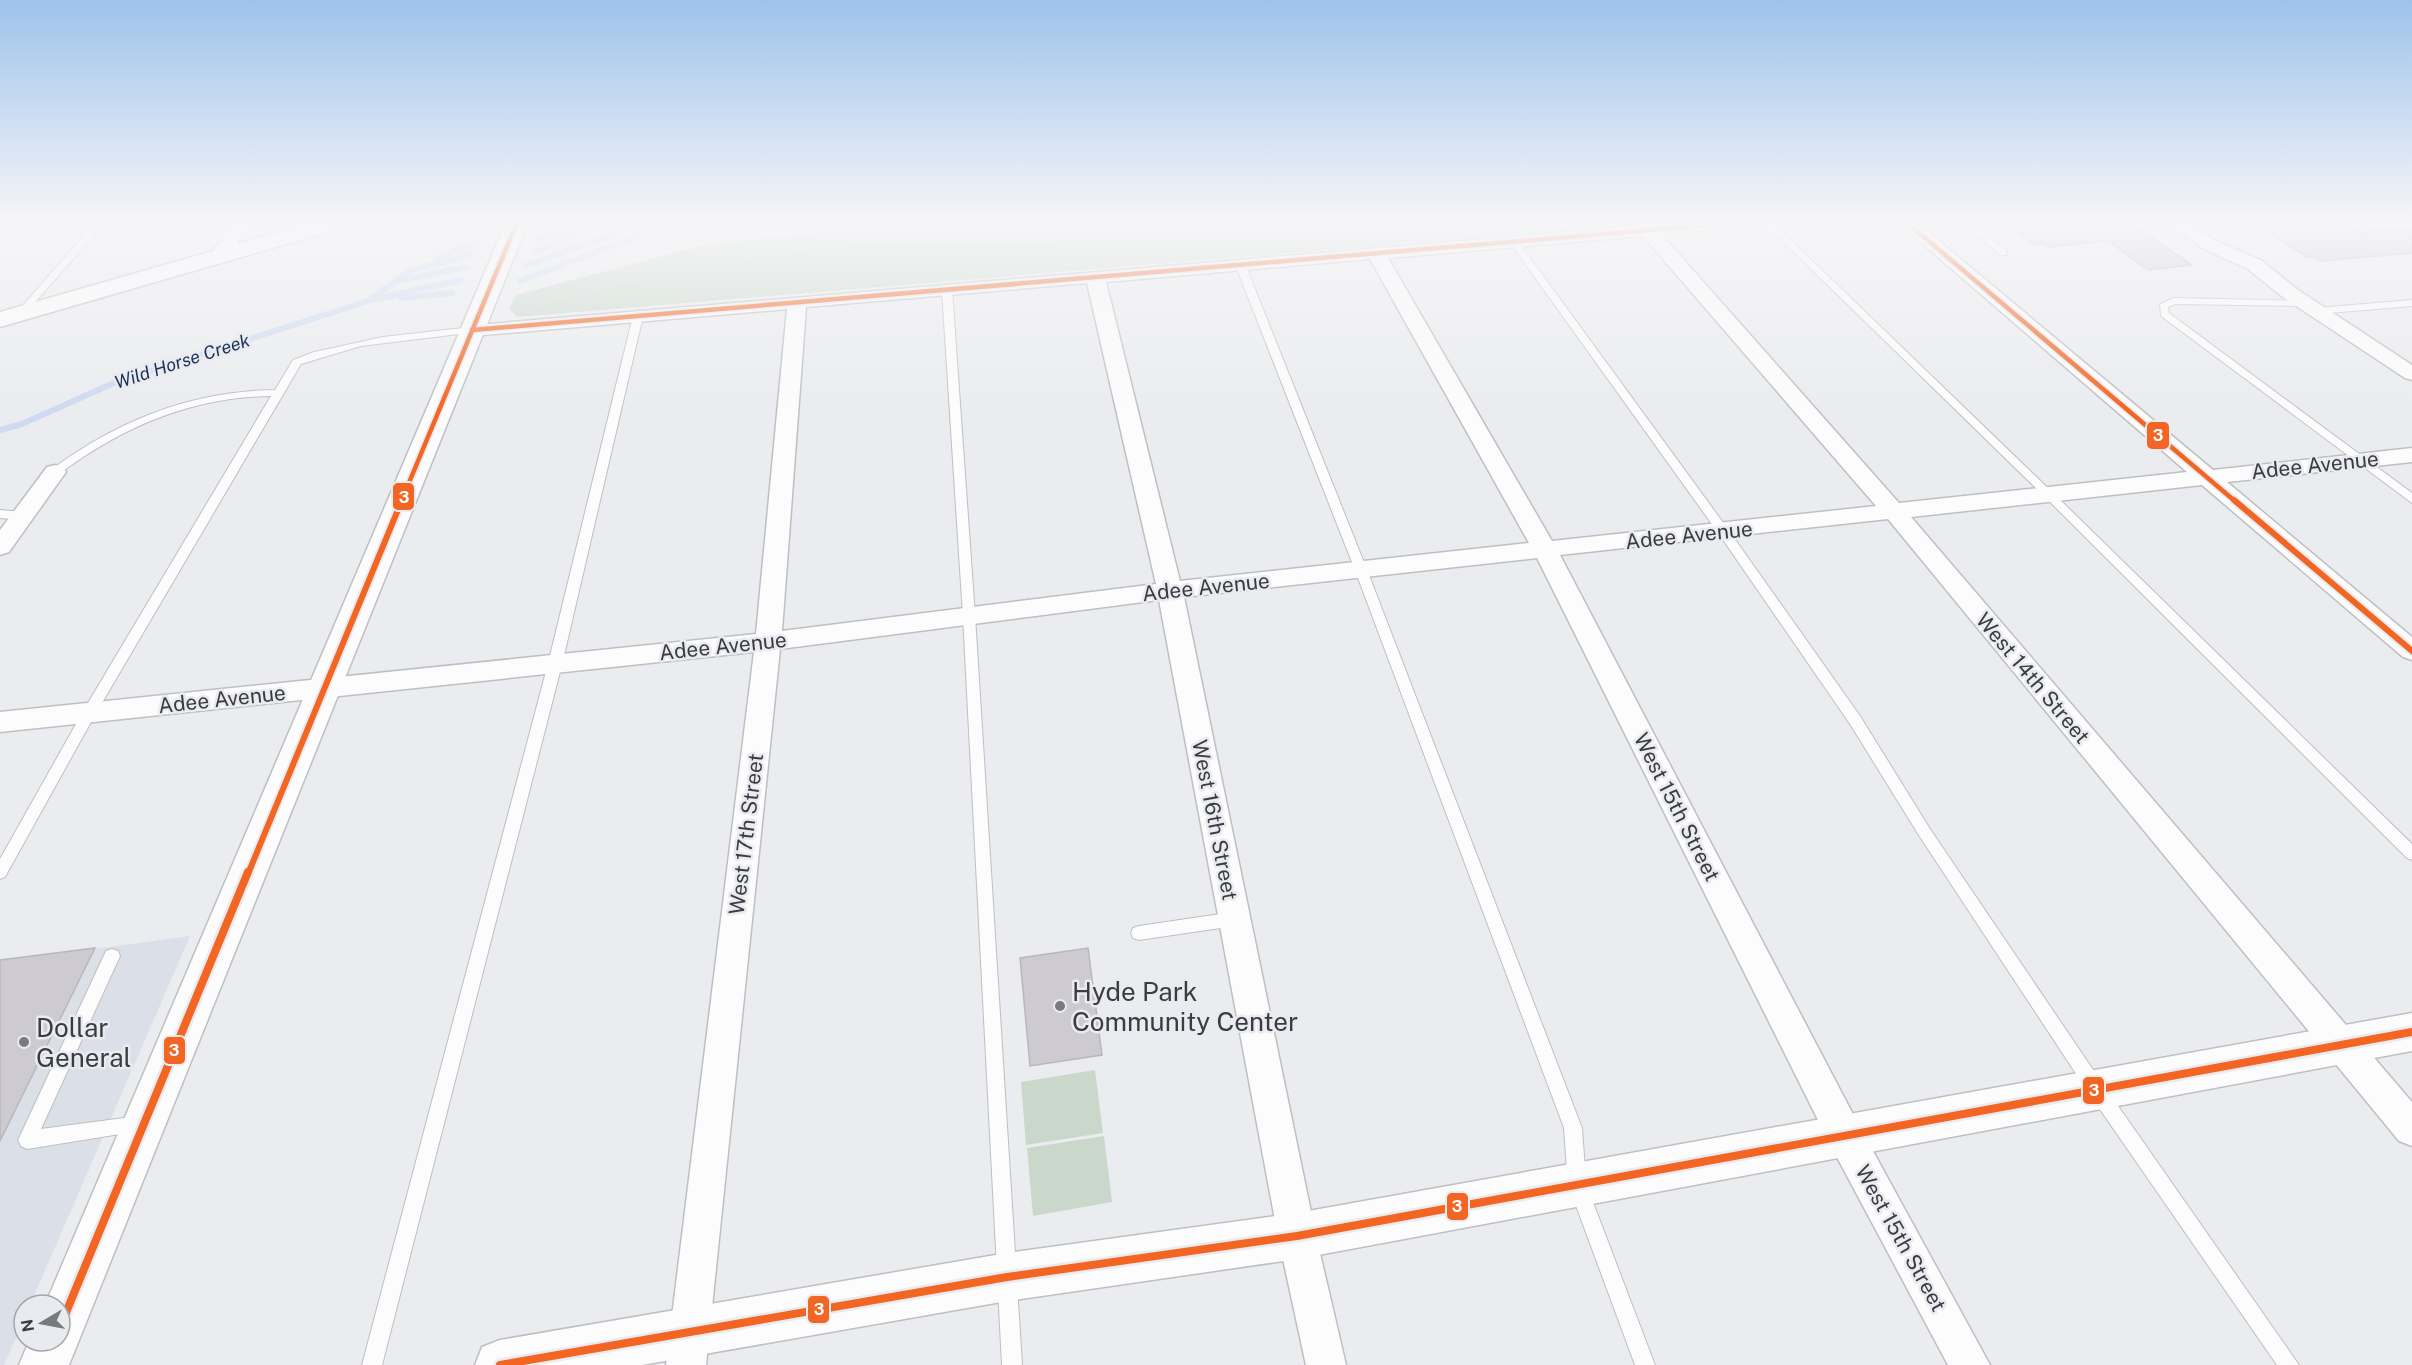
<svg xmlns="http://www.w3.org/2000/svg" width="2412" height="1365" font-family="'Public Sans',sans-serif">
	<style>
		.built { fill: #dbdfe7 }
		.green { fill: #cad8cc }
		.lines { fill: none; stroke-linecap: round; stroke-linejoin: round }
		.stream { stroke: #cedaef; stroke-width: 6 }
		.building { fill: #cdcad1; stroke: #b8b8ba; stroke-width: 1.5 }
		.service-casing { stroke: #bebfc1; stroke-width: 2 }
		.minor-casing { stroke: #bebfc1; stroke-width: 3 }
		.tertiary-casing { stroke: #bebfc1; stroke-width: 3 }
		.path { stroke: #d6d6d6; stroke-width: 3; stroke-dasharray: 4.5 2; stroke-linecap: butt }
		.service { fill: #fcfcfd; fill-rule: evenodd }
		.minor { fill: #fcfcfd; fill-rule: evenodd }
		.tertiary { fill: #fcfcfd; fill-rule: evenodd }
		.bus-1-far2-casing { stroke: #e9ebf1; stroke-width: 8 }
		.bus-1-far1-casing { stroke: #e9ebf1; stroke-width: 10 }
		.bus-1-casing { stroke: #e9ebf1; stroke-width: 13 }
		.bus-1-far2 { stroke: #f26522; stroke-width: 4.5 }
		.bus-1-far1 { stroke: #f26522; stroke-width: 6 }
		.bus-1 { stroke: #f26522; stroke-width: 8 }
		.poi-dot { fill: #797a7d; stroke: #e9ebf1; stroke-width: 2 }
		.labels { text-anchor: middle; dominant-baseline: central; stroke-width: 5; stroke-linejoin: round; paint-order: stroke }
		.far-water-label { font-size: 18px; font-style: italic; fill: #1b3156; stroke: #e9ebf1 }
		.street-label { font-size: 21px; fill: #3b3c3f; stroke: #e9ebf1 }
		.near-poi-label { font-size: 26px; fill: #3b3c3f; stroke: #e9ebf1; text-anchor: start }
		.line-badge { stroke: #e9ebf1; stroke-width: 2 }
		.badge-label { font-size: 16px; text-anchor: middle; font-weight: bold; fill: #fff }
	</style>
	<rect width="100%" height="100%" fill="#ebecef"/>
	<polygon class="built" points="190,936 30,1305 24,1305 24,1320 4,1365 0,1365 0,962"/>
	<g class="green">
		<polygon points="918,220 1120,226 1175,220 1686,220 517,317 509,309 516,295 696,247 740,240 797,236 857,224"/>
		<polygon points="1095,1070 1103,1133 1026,1145 1021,1082"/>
		<polygon points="1104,1136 1112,1202 1033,1216 1027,1148"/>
	</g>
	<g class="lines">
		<g class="stream">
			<polyline points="1358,220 1376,253"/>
			<polyline points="542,229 567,227"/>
			<polyline points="536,239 595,225 656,230 682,220"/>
			<polyline points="534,252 578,233"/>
			<polyline points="436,259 478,242"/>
			<polyline points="527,265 629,229"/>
			<polyline points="397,281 466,267"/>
			<polyline points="520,281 652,231"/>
			<polyline points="401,298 452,293"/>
			<polyline points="371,300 461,280"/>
			<polyline points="0,430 22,424 116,382 368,301 411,270 470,255"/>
		</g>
	</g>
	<g class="building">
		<polygon points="2002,220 2121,220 2129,225 2133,225 2192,265 2148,270 2108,241 2048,247 2044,244 2035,245"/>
		<polygon points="2249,220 2339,220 2361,233 2412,227 2412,253 2320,261 2312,256 2307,257"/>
		<polygon points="95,948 0,1141 0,960"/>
		<polygon points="1088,948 1102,1055 1030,1066 1020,958"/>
	</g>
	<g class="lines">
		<defs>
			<g id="service">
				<polygon points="98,220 107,220 23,316 17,316 17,312"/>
				<polygon points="1761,220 1770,220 2052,492 2412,844 2412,860 2407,858 2044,496"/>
				<polygon points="1959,220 1968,220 2007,251 2007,255 2001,255"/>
				<polygon points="2377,220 2387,220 2387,221 2383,224"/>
				<polygon points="1511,240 1517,240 1727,528 1860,716 1930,829 2102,1083 2299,1365 2277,1365 2090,1095 1920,837 1850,724 1719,534 1511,244"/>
				<polygon points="1240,261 1245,264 1367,570 1582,1128 1586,1184 1655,1365 1635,1365 1568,1184 1564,1128 1355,570 1235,264"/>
				<polygon points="947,287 952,290 975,616 1022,1365 1002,1365 963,616 942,290"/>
				<polygon points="2174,298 2308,301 2310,303 2305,306 2176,304 2168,307 2169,313 2412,493 2412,503 2161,316 2160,304"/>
				<polygon points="2412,300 2412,306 2317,314 2312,311 2317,308"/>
				<polygon points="638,313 643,316 562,664 382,1365 362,1365 548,664 633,316"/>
				<path d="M472,327L476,328V332L361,346L301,364L96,713L5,877L0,879V859L85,708L271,396C192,397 122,427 59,474H51V470C118,420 192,391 275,390L293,360L314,352L383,337Z"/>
				<polygon points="0,510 23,512 29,516 23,520 0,518"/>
				<polygon points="1234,912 1240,914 1242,919 1240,924 1234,926 1139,940 1133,938 1131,933 1133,928 1139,926"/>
				<polygon points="112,949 118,951 120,956 41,1129 139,1116 145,1118 148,1124 145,1130 27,1149 21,1146 18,1140 21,1134 106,951"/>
			</g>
			<g id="minor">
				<polygon points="235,220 253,220 225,261 211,261 209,257"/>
				<path d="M1707,220H1776L1773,224L1767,225L1661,234L1899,503L2187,472L1895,220H1914L2213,470L2412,448V462L2227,482L2412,637V660L2403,657L2202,485L1911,517L2412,1102V1146L2399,1141L1888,519L1560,555L1857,1122L1990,1365H1948L1831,1146L1537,558L1184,597L1316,1236L1346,1365H1306L1278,1236L1159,600L780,649L706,1365H666L754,652L0,732V712L756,634L787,309L472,336L465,334L462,330L465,326ZM1643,236L1876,506L1552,541L1388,258ZM1370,259L1529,543L1180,581L1106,282ZM1087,283L1156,584L782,631L806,307Z"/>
				<polygon points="2163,220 2184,220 2216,241 2262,261 2298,290 2412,365 2412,380 2405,378 2284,298 2248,269 2204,249"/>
				<polygon points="55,465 63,467 66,472 9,552 0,555 0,530 47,467"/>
			</g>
			<g id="tertiary">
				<polygon points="321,220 355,220 352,225 0,327 0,312"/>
				<polygon points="507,220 529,220 69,1365 19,1365 29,1341 60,1341 60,1305 45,1305"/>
				<polygon points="2412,1013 2412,1051 1297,1259 1007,1301 642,1365 475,1365 482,1347 500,1340 1007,1253 1297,1213"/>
			</g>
		</defs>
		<use href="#service" class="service-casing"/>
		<use href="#minor" class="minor-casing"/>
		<use href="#tertiary" class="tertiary-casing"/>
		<polyline class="path" points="537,304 674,270 819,246 868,241 962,242 1157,237 1198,233 1232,220"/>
		<use href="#service" class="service"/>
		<use href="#minor" class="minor"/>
		<use href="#tertiary" class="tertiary"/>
		<defs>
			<g id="bus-1-far2">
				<polyline points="1904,220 2236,502"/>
				<polyline points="472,330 1767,220"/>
				<polyline points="401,502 518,220"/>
			</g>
			<g id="bus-1-far1">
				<polyline points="2234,500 2412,651"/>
				<polyline points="248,874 402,500"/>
			</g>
			<g id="bus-1">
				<polyline points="60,1327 248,872"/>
				<polyline points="500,1365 1007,1277 1297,1236 2412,1032"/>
			</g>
		</defs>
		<use href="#bus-1-far2" class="bus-1-far2-casing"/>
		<use href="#bus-1-far1" class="bus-1-far1-casing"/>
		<use href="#bus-1" class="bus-1-casing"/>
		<use href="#bus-1-far2" class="bus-1-far2"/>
		<use href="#bus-1-far1" class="bus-1-far1"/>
		<use href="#bus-1" class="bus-1"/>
	</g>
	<linearGradient id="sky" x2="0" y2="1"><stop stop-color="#9dc3eb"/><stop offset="0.54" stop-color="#f6f6f8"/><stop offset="1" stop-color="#f6f6f8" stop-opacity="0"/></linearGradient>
	<rect width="2412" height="411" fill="url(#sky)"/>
	<g class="poi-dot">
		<circle cx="1060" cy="1006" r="6"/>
		<circle cx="24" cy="1042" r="6"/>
	</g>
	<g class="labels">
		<g class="far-water-label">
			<text transform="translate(182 361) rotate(-18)">Wild Horse Creek</text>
		</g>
		<g class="street-label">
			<text transform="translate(2315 465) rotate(-6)">Adee Avenue</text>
			<text transform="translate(1689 535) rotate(-6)">Adee Avenue</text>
			<text transform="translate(1206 587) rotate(-6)">Adee Avenue</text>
			<text transform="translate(723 646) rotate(-6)">Adee Avenue</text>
			<text transform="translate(2033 678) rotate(50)">West 14th Street</text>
			<text transform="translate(222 699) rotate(-6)">Adee Avenue</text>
			<text transform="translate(1677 807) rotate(63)">West 15th Street</text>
			<text transform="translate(1215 820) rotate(79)">West 16th Street</text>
			<text transform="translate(746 834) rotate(-83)">West 17th Street</text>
			<text transform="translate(1901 1238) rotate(61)">West 15th Street</text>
		</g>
		<g class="near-poi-label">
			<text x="1072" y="991">Hyde Park<tspan x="1072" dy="30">Community Center</tspan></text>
			<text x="36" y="1027">Dollar<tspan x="36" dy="30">General</tspan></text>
		</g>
	</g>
	<g class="line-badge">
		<rect x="2146" y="421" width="24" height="29" rx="6" fill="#f26522"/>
		<rect x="392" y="482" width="23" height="29" rx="6" fill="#f26522"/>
		<rect x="163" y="1036" width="23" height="29" rx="6" fill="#f26522"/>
		<rect x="2082" y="1076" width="23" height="29" rx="6" fill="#f26522"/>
		<rect x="1446" y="1192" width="23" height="29" rx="6" fill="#f26522"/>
		<rect x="807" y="1295" width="23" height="29" rx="6" fill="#f26522"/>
	</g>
	<g class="badge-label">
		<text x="2158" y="441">3</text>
		<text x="404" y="503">3</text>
		<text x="174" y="1056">3</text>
		<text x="2094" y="1096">3</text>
		<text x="1457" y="1212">3</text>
		<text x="819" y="1315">3</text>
	</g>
	<g transform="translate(42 1323) rotate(260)"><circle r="28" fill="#e9ebf1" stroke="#a3a5aa" stroke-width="1.5"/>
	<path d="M0-4.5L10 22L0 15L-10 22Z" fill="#797a7d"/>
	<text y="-9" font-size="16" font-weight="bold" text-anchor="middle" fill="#3b3c3f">N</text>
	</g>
</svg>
